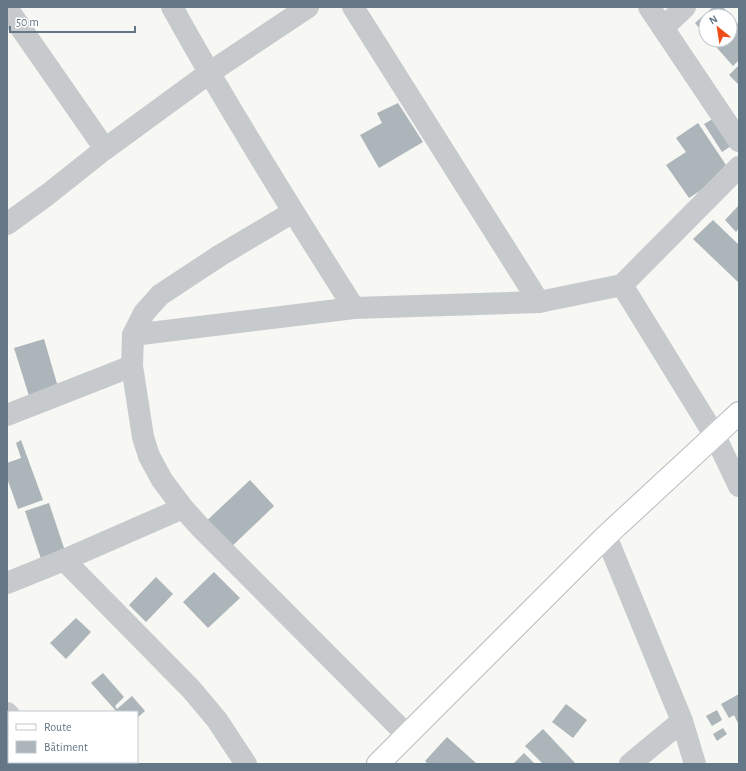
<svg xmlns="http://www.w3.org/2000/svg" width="746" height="771" font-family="'Alegreya Sans',sans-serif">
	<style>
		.building { fill: #acb5ba }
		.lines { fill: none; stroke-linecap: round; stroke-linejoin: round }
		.major-casing { stroke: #b7bbbf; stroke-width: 24 }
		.minor { stroke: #c6cacd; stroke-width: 22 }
		.major { stroke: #fff; stroke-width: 22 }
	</style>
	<rect width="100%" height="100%" fill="#f7f7f3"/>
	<g class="building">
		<polygon points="713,7 723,7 739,25 739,60 733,66 710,40 730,40 730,16 706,16 706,36 695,23"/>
		<polygon points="739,65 739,85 729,75"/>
		<polygon points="398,103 423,142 379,168 360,135 382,123 377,113"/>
		<polygon points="716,117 734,144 722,152 704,124"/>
		<polygon points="698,123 730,171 689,198 666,165 686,152 676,138"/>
		<polygon points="739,205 739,228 736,232 725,220"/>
		<polygon points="713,220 739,245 739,283 693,239"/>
		<polygon points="44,339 58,387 29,396 14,348"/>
		<polygon points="21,440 43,500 18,509 7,478 7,463 21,458 16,443"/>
		<polygon points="250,480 274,506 225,553 200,527"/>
		<polygon points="49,503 65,551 41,559 25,511"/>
		<polygon points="214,572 240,598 208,628 183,602"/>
		<polygon points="156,577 173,594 146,622 129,605"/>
		<polygon points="76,618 91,632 66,659 50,643"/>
		<polygon points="103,673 124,697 115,706 117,709 132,696 145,711 137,718 137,712 117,712 91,683"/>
		<polygon points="739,694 739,725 734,715 729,718 721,704"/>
		<polygon points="566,704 587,720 573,738 552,722"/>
		<polygon points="717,710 722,720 712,726 706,716"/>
		<polygon points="723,728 727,734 717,741 713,734"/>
		<polygon points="543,729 576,764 543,764 525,746"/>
		<polygon points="447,737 477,764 428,764 425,761"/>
		<polygon points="524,753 535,764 513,764"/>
	</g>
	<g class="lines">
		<defs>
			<polyline id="major" points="378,764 606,536 739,413"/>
		</defs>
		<use href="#major" class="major-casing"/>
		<g class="minor">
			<path d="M172,7C229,110 291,209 354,308"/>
			<polyline points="353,7 539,302"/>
			<polyline points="649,7 739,141"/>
			<polyline points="7,8 105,149"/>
			<polyline points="663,28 685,7"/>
			<polyline points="293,212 219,256 160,295 144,313 133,335 132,366 143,437 149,456 162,480 183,508 200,527 407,735"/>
			<polyline points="7,224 47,195 105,149 209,73 308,7"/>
			<polyline points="622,285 715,436 739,486"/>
			<polyline points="133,335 354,308 539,302 622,285 739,167"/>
			<polyline points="7,415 132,366"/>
			<polyline points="606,536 682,721 695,764"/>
			<polyline points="64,560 191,689 217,720 246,764"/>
			<polyline points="7,583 64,560 183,508"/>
			<polyline points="7,713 9,715"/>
			<polyline points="52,762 54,764"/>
			<polyline points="630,764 682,721"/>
		</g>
		<use href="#major" class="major"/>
	</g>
	<rect width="746" height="771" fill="none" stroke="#637786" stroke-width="16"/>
	<rect x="8" y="711" width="130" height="52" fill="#ffffff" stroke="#c1c9cf"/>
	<rect x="16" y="724" width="20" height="6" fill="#ffffff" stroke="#c1c9cf"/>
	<text x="44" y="731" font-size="12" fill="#637786">Route</text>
	<rect x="16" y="741" width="20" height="12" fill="#acb5ba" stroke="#c1c9cf"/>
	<text x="44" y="751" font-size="12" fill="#637786">Bâtiment</text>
	<g transform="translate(718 28) rotate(330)"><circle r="19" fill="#ffffff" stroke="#c1c9cf"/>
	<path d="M0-3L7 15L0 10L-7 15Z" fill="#f04c1a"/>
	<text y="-6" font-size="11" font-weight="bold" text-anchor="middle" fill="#637786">N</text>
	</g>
	<path d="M10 26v6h125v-6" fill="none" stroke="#637786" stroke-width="2"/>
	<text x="16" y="26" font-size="12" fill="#637786" stroke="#ffffff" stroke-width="3" paint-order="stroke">50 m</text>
</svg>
